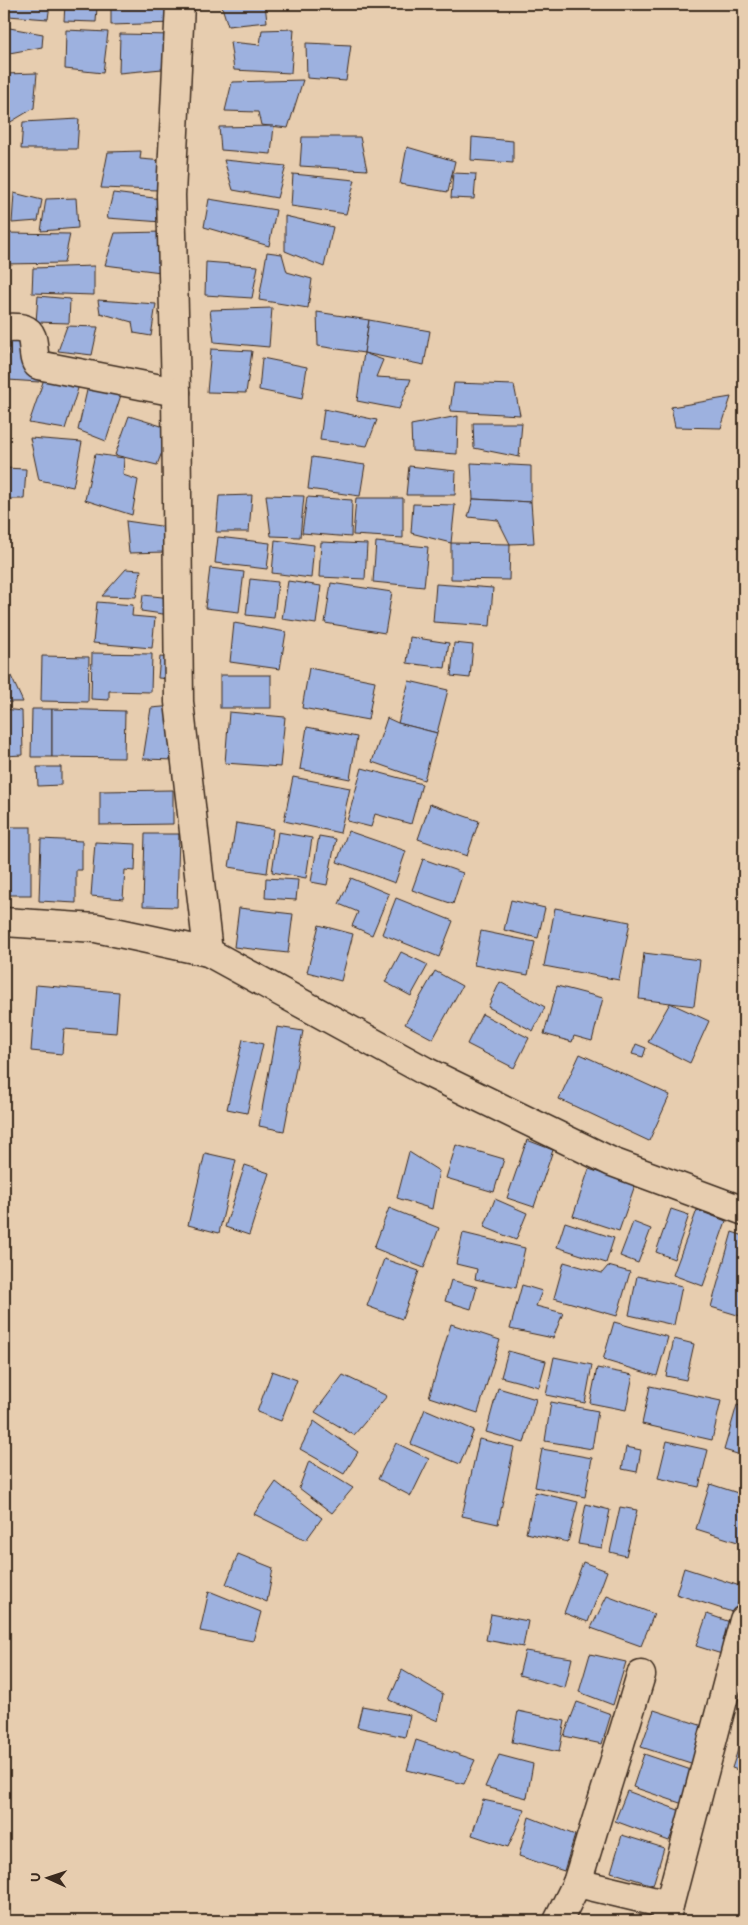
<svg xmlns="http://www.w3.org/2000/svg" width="748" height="1925" font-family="Itim,sans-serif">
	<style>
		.building { fill: #9db1df; stroke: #3b2a1e }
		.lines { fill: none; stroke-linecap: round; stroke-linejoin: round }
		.street-casing { stroke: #3b2a1e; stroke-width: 31 }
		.street { stroke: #e7cdaf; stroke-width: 28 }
	</style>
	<rect width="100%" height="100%" fill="#e7cdaf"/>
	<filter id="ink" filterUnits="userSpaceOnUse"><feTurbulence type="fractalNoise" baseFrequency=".02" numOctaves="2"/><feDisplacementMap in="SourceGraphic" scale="10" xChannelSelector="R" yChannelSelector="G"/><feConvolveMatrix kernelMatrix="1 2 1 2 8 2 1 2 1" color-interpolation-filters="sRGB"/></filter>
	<g filter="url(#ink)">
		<g class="building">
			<polygon points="9,4 50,4 48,19 8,16"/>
			<polygon points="65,4 107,4 107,6 97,7 96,22 64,21"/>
			<polygon points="111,4 176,4 174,23 111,25"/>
			<polygon points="221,4 265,4 267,22 228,26"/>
			<polygon points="4,27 43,34 42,47 4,54"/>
			<polygon points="294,29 291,73 234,70 230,42 260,45 262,30"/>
			<polygon points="66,30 108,32 103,73 65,69"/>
			<polygon points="120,34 173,35 173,68 119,73"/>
			<polygon points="306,43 351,45 346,81 307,78"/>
			<polygon points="37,73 34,108 4,126 4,74"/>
			<polygon points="303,80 288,128 261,125 258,112 225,111 232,82"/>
			<polygon points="79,119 77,149 21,149 23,122"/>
			<polygon points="274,126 271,154 221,150 219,127"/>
			<polygon points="302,137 360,137 367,170 300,166"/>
			<polygon points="472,137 513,141 513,163 471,160"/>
			<polygon points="407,147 455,161 448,192 400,184"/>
			<polygon points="141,151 140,159 164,161 158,190 101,188 108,152"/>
			<polygon points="224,160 286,166 277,198 233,190"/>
			<polygon points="453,173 476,174 474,199 451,198"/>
			<polygon points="293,174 355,180 346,214 291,206"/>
			<polygon points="14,193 42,200 38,221 12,223"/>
			<polygon points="113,193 162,199 162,222 107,218"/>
			<polygon points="76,198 78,228 41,231 46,199"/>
			<polygon points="209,199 276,210 269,246 204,227"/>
			<polygon points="285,216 333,227 324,267 285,251"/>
			<polygon points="163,232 161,272 105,265 115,233"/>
			<polygon points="5,233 70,234 64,263 4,264"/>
			<polygon points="267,252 282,254 287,272 312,279 308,308 259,300"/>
			<polygon points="206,262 258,266 252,298 205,295"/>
			<polygon points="94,266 94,295 32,293 33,268"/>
			<polygon points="38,296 70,299 69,323 36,322"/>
			<polygon points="98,300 156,304 151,336 134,333 132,322 100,313"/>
			<polygon points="272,308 269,347 214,342 210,310"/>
			<polygon points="317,312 369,320 364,353 318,346"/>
			<polygon points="369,320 430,331 424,365 364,353"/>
			<polygon points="67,326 98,327 92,355 58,351"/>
			<polygon points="9,334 25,335 42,370 39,382 8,380"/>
			<polygon points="211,349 252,351 246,393 207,392"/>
			<polygon points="364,353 383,360 376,377 411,379 399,409 357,401"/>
			<polygon points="262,358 307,367 302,399 259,390"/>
			<polygon points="45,376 81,379 65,429 29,423"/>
			<polygon points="454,383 514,385 520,415 450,411"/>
			<polygon points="88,386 121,395 106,441 78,430"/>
			<polygon points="731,397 721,428 675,427 671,407"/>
			<polygon points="324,409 377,420 367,446 320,440"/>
			<polygon points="129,416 171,429 157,465 115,455"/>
			<polygon points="458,416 457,454 412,451 411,425"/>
			<polygon points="473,423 522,423 519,457 474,448"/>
			<polygon points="30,438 82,442 73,487 39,480"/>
			<polygon points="95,454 124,458 123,475 138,480 132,515 85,500"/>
			<polygon points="312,457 365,465 360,496 308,489"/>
			<polygon points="471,463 531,466 531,502 473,499"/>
			<polygon points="409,466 456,471 455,495 406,495"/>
			<polygon points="4,468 26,469 24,499 4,499"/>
			<polygon points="252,495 249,532 216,532 219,496"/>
			<polygon points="266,495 304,496 300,537 271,536"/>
			<polygon points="307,497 352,500 351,537 302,533"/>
			<polygon points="356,498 403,498 403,538 353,535"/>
			<polygon points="473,499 531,502 534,543 510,544 498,520 468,517"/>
			<polygon points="413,504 455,505 451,543 411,533"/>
			<polygon points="126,521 167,527 165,552 129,553"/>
			<polygon points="218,537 270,543 267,569 215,563"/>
			<polygon points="275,540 314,545 311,578 272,573"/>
			<polygon points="321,542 367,544 365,579 319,577"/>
			<polygon points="376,542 428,547 424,587 373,582"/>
			<polygon points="451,543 510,544 509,580 451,579"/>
			<polygon points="210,568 244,572 239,612 205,608"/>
			<polygon points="126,569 141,570 136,597 102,596"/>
			<polygon points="250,579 278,582 274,618 246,615"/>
			<polygon points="288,581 321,586 316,624 282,619"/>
			<polygon points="331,583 392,592 385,633 325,623"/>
			<polygon points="436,584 493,588 490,626 433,622"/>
			<polygon points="143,595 172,598 170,615 141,611"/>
			<polygon points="97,602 133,605 132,616 155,618 152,648 93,643"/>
			<polygon points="234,623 286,632 280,669 230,662"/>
			<polygon points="410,637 449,643 445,668 407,663"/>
			<polygon points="454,643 473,645 470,678 451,676"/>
			<polygon points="92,653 152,654 151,692 109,691 109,700 91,699"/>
			<polygon points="42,656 89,657 88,702 41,701"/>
			<polygon points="160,657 172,658 170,679 158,678"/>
			<polygon points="4,661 23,702 4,702"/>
			<polygon points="309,668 375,681 368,720 302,708"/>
			<rect x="220" y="675" width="51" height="33"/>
			<polygon points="409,681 448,690 437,733 398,723"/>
			<polygon points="174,706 175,760 143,759 151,708"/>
			<polygon points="4,709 22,711 23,755 4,756"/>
			<polygon points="32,709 52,709 52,757 31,757"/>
			<polygon points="52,709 125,711 124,758 52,757"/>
			<polygon points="229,712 285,717 280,767 225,763"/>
			<polygon points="387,718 398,723 437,733 424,780 372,762"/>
			<polygon points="307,727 357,737 350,779 300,769"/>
			<polygon points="37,767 61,767 61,785 38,786"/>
			<polygon points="362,768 422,784 411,824 375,814 371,827 347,821"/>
			<polygon points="293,777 350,788 340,833 284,821"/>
			<polygon points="173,790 173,824 100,825 100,791"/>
			<polygon points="430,804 479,821 467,856 418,839"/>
			<polygon points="236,823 273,829 267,873 229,867"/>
			<rect x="5" y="827" width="26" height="68"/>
			<polygon points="348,831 406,851 395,883 337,862"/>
			<polygon points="278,832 312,838 306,878 272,872"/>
			<polygon points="145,834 179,834 177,907 143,906"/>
			<polygon points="319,836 336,839 327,885 311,882"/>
			<polygon points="41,839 82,841 82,870 76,870 76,903 39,901"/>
			<polygon points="95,842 136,844 135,871 125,870 123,899 91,896"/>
			<polygon points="423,859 463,873 453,904 412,890"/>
			<polygon points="266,878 298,880 296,900 265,898"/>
			<polygon points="351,878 389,894 372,935 352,926 358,912 339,904"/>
			<polygon points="396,898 453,921 439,957 382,934"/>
			<polygon points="511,900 545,908 538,938 504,930"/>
			<polygon points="239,908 293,914 288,953 234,947"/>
			<polygon points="555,908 630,922 619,980 544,966"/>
			<polygon points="319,925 353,934 341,981 307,972"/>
			<polygon points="481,931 535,942 528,975 474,965"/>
			<polygon points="4,944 9,944 4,993"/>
			<polygon points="401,952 428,965 411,996 385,982"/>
			<polygon points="644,953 700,960 694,1006 639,999"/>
			<polygon points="435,971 462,986 433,1039 405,1024"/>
			<polygon points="500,982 545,1007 533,1031 488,1007"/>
			<polygon points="36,985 119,992 116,1033 64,1029 62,1054 31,1051"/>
			<polygon points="557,986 603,998 592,1041 574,1036 572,1042 544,1034"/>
			<polygon points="670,1003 709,1021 690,1063 648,1042"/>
			<polygon points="482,1014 529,1038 514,1068 467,1044"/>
			<polygon points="277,1027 303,1031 284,1131 259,1126"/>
			<polygon points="243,1039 263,1044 247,1113 227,1109"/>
			<polygon points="636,1044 646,1048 643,1057 632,1054"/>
			<polygon points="580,1054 670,1095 649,1141 559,1099"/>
			<polygon points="527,1140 553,1150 534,1207 507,1198"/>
			<polygon points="456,1145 504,1159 494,1192 446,1178"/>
			<polygon points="409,1152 439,1171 432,1209 397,1198"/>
			<polygon points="205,1153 236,1160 219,1233 188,1225"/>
			<polygon points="245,1165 269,1173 249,1235 225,1227"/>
			<polygon points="589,1169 635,1185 619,1231 573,1216"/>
			<polygon points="495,1199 527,1213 516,1240 484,1227"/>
			<polygon points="389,1208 439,1228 424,1268 374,1248"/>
			<polygon points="671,1209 689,1215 674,1259 656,1252"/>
			<polygon points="697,1210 726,1221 703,1286 673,1275"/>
			<polygon points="565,1222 614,1238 606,1263 557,1247"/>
			<polygon points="633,1222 651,1229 638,1263 620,1256"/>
			<polygon points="732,1232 744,1236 744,1317 711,1307"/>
			<polygon points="463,1233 525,1248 516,1288 475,1279 477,1269 456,1264"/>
			<polygon points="384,1259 419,1271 402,1319 367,1306"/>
			<polygon points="564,1262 602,1273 608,1266 630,1272 617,1316 554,1298"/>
			<polygon points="637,1276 682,1286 674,1325 629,1315"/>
			<polygon points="451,1280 477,1287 471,1309 445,1301"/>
			<polygon points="522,1285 542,1291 536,1306 563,1313 553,1338 510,1329"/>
			<polygon points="614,1322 668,1337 657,1376 603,1360"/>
			<polygon points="451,1324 500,1340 478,1413 429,1397"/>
			<polygon points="674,1339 694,1344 686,1380 666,1376"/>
			<polygon points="508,1351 546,1361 539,1387 501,1377"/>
			<polygon points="554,1357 592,1365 585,1403 546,1395"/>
			<polygon points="597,1368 633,1375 626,1410 590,1403"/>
			<polygon points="272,1371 297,1380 281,1421 257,1412"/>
			<polygon points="343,1375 387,1396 354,1435 315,1412"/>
			<polygon points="650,1386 721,1401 712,1440 642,1424"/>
			<polygon points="498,1388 536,1399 524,1443 486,1432"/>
			<polygon points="551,1402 598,1411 592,1449 545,1441"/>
			<polygon points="737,1405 744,1407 744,1456 724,1450"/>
			<polygon points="425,1409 474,1430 460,1464 411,1444"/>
			<polygon points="314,1421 358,1452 344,1474 300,1449"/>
			<polygon points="479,1439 514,1447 498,1524 462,1516"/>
			<polygon points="667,1441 708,1450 699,1487 658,1478"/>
			<polygon points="396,1443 429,1459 411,1496 378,1479"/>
			<polygon points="626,1447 641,1450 637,1472 622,1469"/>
			<polygon points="542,1449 592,1458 585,1497 535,1487"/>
			<polygon points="309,1461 353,1488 332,1513 299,1488"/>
			<polygon points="276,1482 322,1518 306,1540 254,1514"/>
			<polygon points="710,1484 744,1495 744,1544 696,1529"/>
			<polygon points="535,1492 578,1502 568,1542 526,1533"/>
			<polygon points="586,1504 610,1510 602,1548 578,1544"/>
			<polygon points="620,1507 637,1510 626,1556 610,1552"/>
			<polygon points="238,1554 273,1568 267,1602 226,1584"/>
			<polygon points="583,1562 607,1571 588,1622 564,1613"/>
			<polygon points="684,1568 743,1587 735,1613 676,1594"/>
			<polygon points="209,1591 261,1612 253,1641 200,1631"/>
			<polygon points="607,1596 654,1614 641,1646 591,1628"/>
			<polygon points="491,1614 528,1621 523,1647 486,1640"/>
			<polygon points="707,1614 736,1624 725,1655 696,1646"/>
			<polygon points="525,1651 572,1658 565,1688 519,1675"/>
			<polygon points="590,1654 626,1662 613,1705 579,1692"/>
			<polygon points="402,1670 443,1694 438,1721 389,1700"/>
			<polygon points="577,1702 611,1714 602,1744 564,1736"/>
			<polygon points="362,1706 410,1715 405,1737 357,1727"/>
			<polygon points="654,1710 709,1728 697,1765 641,1747"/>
			<polygon points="518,1711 565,1721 559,1752 512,1742"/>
			<polygon points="744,1731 744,1772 732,1768"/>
			<polygon points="416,1740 475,1760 464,1784 407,1770"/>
			<polygon points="644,1754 694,1771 683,1804 633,1787"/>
			<polygon points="499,1755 533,1764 527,1798 485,1787"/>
			<polygon points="627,1791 681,1811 669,1841 615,1821"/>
			<polygon points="483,1800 525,1809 508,1847 472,1835"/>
			<polygon points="529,1817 575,1835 564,1871 519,1856"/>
			<polygon points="622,1835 664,1848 653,1885 611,1872"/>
		</g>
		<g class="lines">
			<defs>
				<g id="street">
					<polyline points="180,4 171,195 176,392 179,702 208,952"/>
					<path d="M4,328C10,328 19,327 24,329C38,334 30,356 38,365L176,392"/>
					<polyline points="4,922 96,928 208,952 425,1071 612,1162 744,1211"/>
					<polyline points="577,1883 641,1675"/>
					<polyline points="558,1921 577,1883 669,1905"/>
					<polyline points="665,1921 744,1620"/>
				</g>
			</defs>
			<use href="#street" class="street-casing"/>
			<use href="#street" class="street"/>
		</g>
	</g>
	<rect width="748" height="1925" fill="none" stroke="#e7cdaf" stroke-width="20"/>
	<rect x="10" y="10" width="728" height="1905" fill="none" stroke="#3b2a1e" stroke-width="2" filter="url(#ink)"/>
	<g transform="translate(48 1878) rotate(273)" stroke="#e7cdaf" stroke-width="4" paint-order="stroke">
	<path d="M0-4L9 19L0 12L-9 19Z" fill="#3b2a1e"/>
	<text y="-8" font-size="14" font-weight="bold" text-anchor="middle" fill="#3b2a1e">U</text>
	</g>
</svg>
